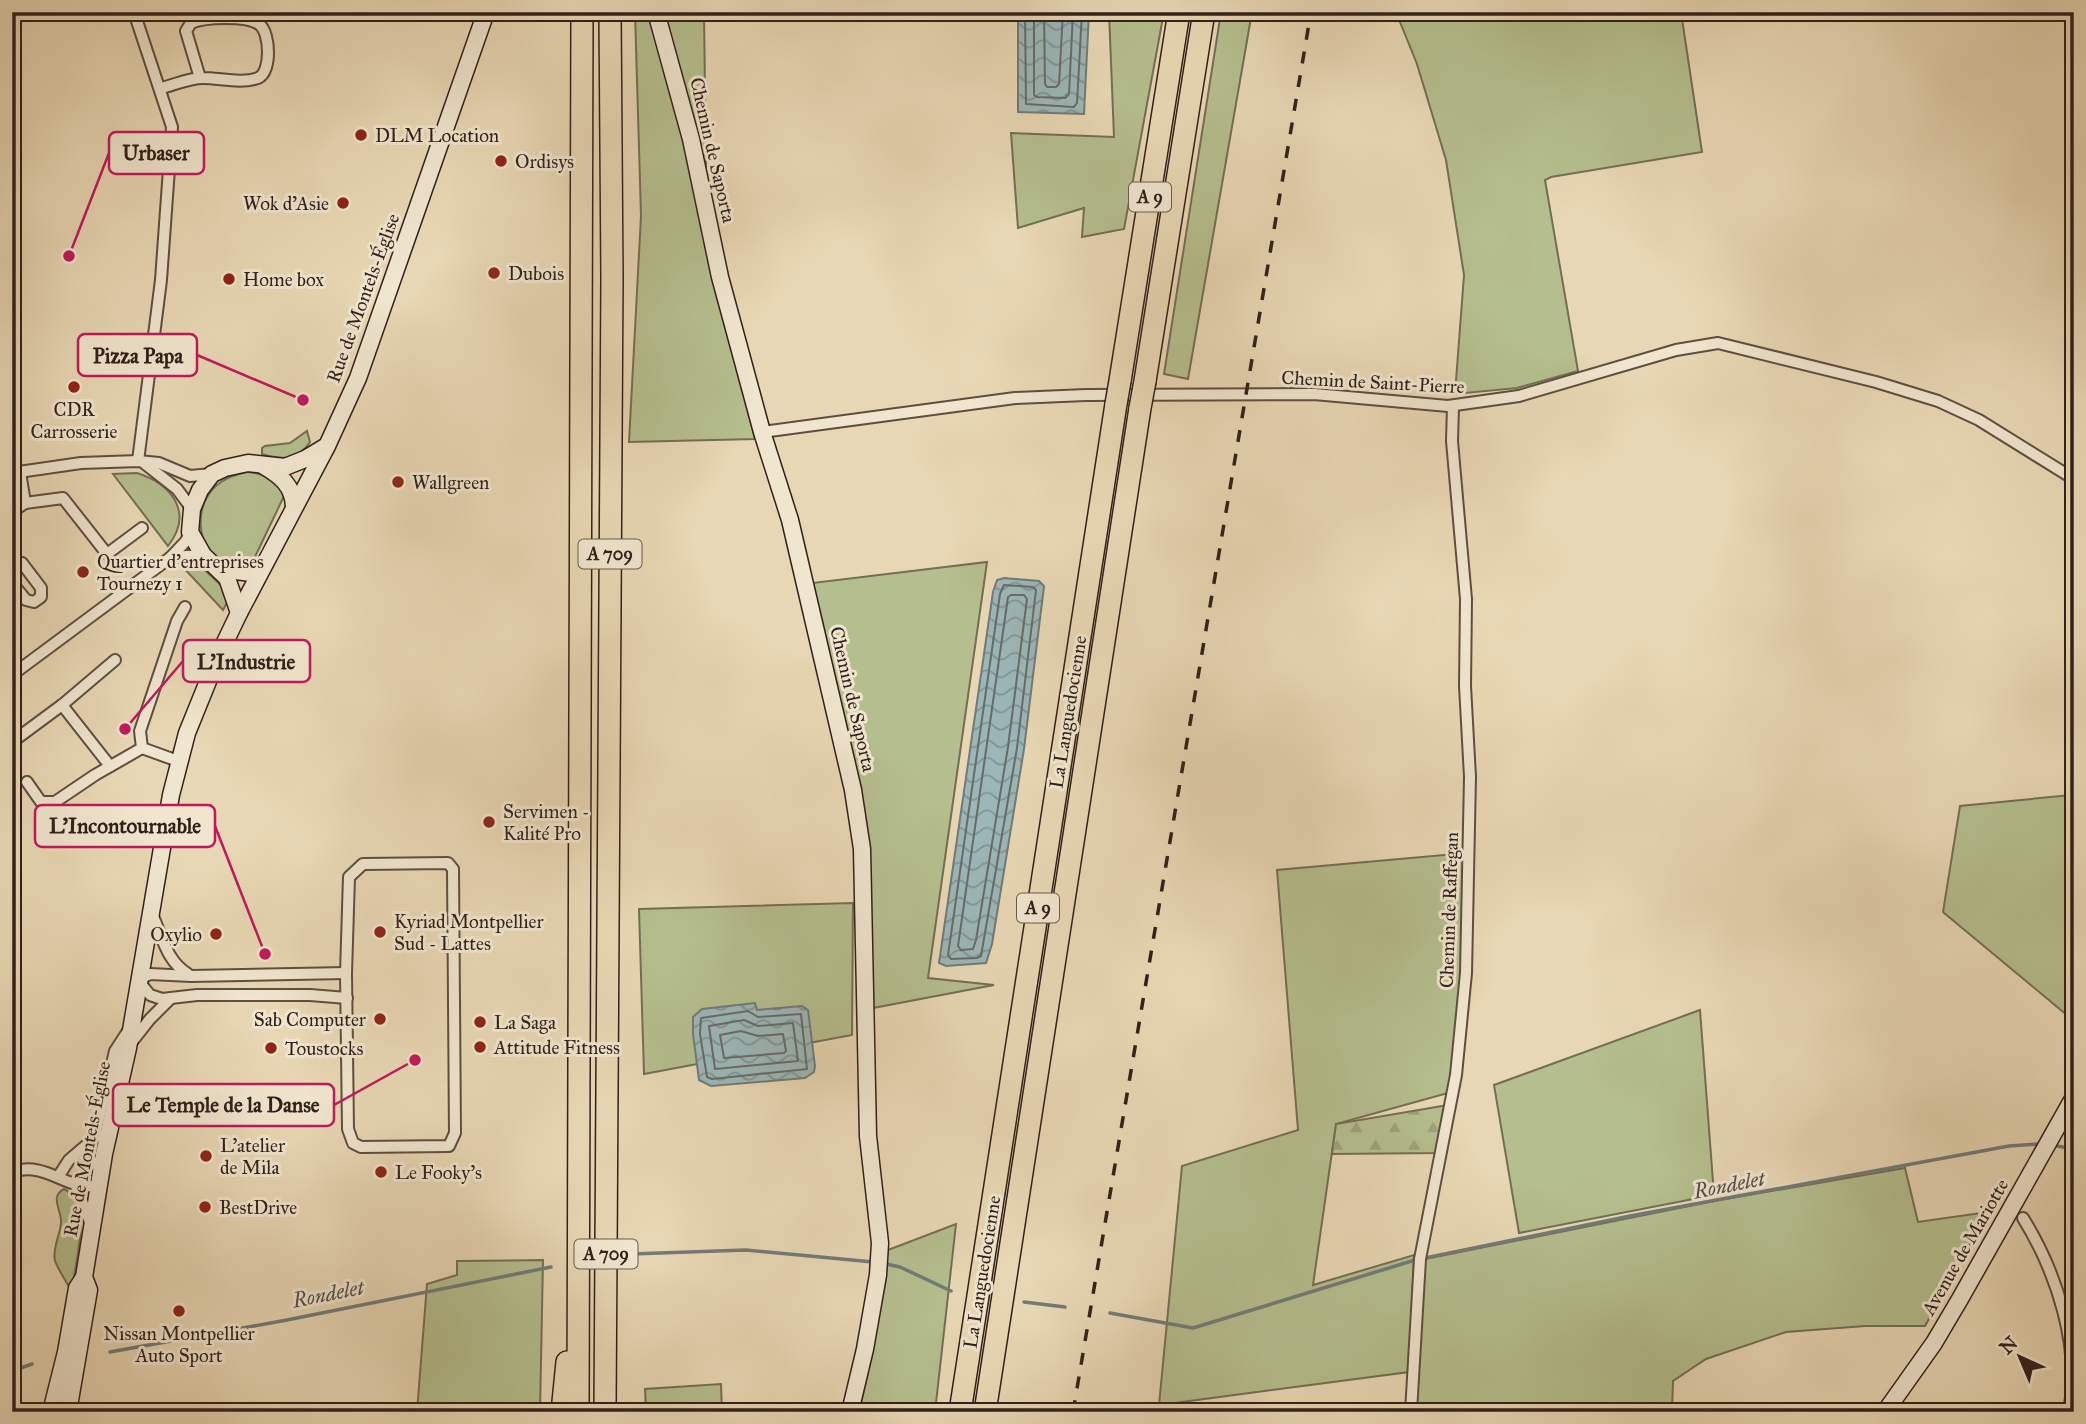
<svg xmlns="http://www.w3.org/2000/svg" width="2086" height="1424" font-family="'IM FELL Great Primer',serif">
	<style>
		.green { fill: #b5be8e; stroke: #736f54; stroke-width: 2 }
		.forest { fill: url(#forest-firs); stroke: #736f54; stroke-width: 2 }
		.water { fill: url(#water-waves); stroke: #717b79; stroke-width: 2 }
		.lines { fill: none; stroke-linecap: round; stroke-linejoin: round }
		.shore { stroke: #666c69; stroke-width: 2 }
		.stream { stroke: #717b79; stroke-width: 3.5 }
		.street-casing { stroke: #5f4e40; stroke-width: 14 }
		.secondary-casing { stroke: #31201a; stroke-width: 19 }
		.highway-casing { stroke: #31201a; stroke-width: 24 }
		.street { stroke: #f0e5ce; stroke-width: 10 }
		.secondary { stroke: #f0e5ce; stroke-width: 16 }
		.highway { stroke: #e8d7b4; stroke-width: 21 }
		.rail { stroke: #31201a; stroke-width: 3.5; stroke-dasharray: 12 12; stroke-linecap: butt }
		.highway-bridge-casing { stroke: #31201a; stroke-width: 24; stroke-linecap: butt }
		.highway-bridge { stroke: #e8d7b4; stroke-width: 21 }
		.poi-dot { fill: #8f2418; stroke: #f0e5ce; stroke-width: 2.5 }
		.labels { text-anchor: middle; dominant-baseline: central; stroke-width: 6; stroke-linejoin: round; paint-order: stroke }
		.shield { fill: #f0e5ce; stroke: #6a5b50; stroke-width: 2 }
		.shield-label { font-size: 18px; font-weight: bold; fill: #31201a }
		.poi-label { font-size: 19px; fill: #31201a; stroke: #f0e5ce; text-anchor: start }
		.street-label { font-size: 19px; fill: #31201a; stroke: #f0e5ce }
		.water-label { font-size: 21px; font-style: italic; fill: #514d49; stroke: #f0e5ce }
		.leader { fill: none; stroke: #c2185b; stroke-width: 2.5 }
		.callout-dot { fill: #c2185b; stroke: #f0e5ce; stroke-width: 2.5 }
		.callout { fill: #f0e5ce; stroke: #c2185b; stroke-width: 2.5 }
		.callout-label { font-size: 21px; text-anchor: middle; font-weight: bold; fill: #31201a }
	</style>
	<defs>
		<pattern id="forest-firs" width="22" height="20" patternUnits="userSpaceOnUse" patternTransform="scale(1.75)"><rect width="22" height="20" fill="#b5be8e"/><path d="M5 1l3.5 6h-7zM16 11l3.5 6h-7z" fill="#9ca37a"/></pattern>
		<pattern id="water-waves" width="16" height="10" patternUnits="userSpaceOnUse" patternTransform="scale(1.75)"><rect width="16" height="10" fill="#9cb7b8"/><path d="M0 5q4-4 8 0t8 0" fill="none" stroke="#809495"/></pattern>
	</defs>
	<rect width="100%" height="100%" fill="#e8d7b4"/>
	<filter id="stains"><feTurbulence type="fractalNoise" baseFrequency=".00286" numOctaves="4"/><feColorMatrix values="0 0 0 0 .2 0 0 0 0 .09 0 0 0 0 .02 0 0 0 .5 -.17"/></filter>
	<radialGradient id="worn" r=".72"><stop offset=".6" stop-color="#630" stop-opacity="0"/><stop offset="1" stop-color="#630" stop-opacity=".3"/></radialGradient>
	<g class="green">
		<polygon points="635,12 648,12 684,140 755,439 629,442 641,216"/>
		<polygon points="662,12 704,12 706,168"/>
		<polygon points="1109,12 1164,12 1124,229 1082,237 1084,208 1018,228 1011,133 1114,137"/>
		<polygon points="1221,12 1252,12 1188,379 1164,374"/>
		<polygon points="1396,12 1681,12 1702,152 1551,177 1545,180 1578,371 1517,388 1455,394 1464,275 1446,160 1417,64"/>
		<path d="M307,431L310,442C298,461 281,460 262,454V448L265,446L290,443Z"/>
		<path d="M247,472C265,473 274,481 285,494L253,561L248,565C240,564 228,565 221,561C194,545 195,503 217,485C225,478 237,474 247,472Z"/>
		<path d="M137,473C172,484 194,513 168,546L113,474Z"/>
		<polygon points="196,562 225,589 229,599 223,610 180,564"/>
		<polygon points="987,562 928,978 994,985 873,1008 869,849 812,583"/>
		<polygon points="2071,795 2074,806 2074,1021 1943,912 1960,806"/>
		<polygon points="1466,853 1466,957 1448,1093 1336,1124 1313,1285 1414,1255 1409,1372 1159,1405 1182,1166 1298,1130 1277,870"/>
		<polygon points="853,903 852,1035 644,1074 639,909"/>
		<polygon points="1700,1010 1714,1195 1519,1233 1494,1085"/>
		<polygon points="1905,1168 1918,1222 1988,1212 1925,1326 1865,1326 1786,1332 1706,1359 1673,1381 1672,1412 1415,1412 1425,1259 1714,1201"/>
		<path d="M64,1189C93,1202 76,1259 73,1283L68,1285C64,1278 58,1269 55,1261C52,1249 60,1235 61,1223C62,1210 49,1197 64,1189Z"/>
		<polygon points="956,1224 935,1412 859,1412 867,1376 888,1250"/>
		<polygon points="543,1260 540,1412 417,1412 427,1284 457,1275 457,1261"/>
		<polygon points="721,1384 722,1412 646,1412 645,1389"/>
	</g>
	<polygon class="forest" points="1448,1105 1439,1153 1332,1154 1336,1124"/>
	<g class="water">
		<polygon points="1018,12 1089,12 1084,114 1018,112"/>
		<polygon points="1004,578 1039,581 1044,586 1024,749 992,944 986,963 946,966 939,963 993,592 997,580"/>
		<polygon points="755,1003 757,1010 802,1006 808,1010 815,1066 814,1072 805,1078 711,1086 699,1080 693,1034 693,1017 702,1009"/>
	</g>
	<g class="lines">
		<g class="shore">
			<polyline points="1025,12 1026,104 1074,107 1077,103 1082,12"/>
			<polyline points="1034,12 1034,95 1037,97 1065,98 1069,94 1073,12"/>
			<polyline points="1044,12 1045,84 1047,87 1056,87 1059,84 1063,12"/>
			<polygon points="1004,585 1033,587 1036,590 1017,748 981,956 977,958 951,959 948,955 1000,594"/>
			<polygon points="1011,595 1024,595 1027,599 1008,747 976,940 973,949 961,950 958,946 1008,597"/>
			<polygon points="748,1011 758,1017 801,1014 807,1069 712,1079 707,1077 700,1034 701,1018"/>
			<polygon points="744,1020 758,1026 793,1023 798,1061 715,1069 709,1026"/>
			<polygon points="741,1031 758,1036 783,1034 786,1051 784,1053 724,1058 720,1035"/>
		</g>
		<g class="stream">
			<polyline points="2057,1146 2074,1149"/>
			<polyline points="631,1254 746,1250 873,1262"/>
			<polyline points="1425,1258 1630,1216 2009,1146 2038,1144"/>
			<polyline points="886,1264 900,1267 951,1291"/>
			<polyline points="1024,1302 1065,1307"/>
			<polyline points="1110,1313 1193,1328 1415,1260"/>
			<polyline points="110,1352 287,1320 551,1267"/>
			<polyline points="12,1371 32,1364"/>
		</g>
		<defs>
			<g id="street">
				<polyline points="134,12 172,127 161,280 138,461"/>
				<path d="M161,88C174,85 189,78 203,78C220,78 241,84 258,78C272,72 270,33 260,25C248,15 204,17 191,23L186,31L200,78"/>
				<polyline points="762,432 1015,398 1086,395 1314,394 1448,406 1519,396 1676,350 1718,343 1876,382 1938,401 1979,420 2074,479"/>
				<polyline points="144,463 177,489 192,509"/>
				<polyline points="12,473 81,463 138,461 159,463 190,476 212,474"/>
				<polyline points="25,503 63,498 107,554 142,528"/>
				<polyline points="12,512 25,503 20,472"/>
				<polyline points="171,557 203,555"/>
				<polyline points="12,570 22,563 41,588 41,597 34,602 26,600 12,583"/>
				<polyline points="12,675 171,557 186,541 190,532"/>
				<polyline points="62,705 110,766"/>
				<polyline points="12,742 62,705 115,660"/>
				<polyline points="178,761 142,748 140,731 177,621 185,607"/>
				<polyline points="27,782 41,802 55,802 95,775 142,748"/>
				<polygon points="448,863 453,869 455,1133 449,1146 361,1147 353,1143 348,1129 346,973 349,877 363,864"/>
				<path d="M151,912C162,935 166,961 188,974"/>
				<polyline points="346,973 191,976 150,974 138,980 150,995 162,999 197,995 310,995 347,998"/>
				<polyline points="131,1043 150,1019 170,999"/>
				<polyline points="94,1139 115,1051 128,1031"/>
				<polyline points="79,1152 102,1169"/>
				<path d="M12,1172C48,1160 67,1193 99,1185"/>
				<polyline points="58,1177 69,1160 97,1136"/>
				<polyline points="76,1185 91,1225"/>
				<path d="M2023,1218C2057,1273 2081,1347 2069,1412"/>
				<polyline points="1411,1412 1420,1259 1456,1075 1466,973 1470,777 1465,686 1466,599 1452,441 1453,406"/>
			</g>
			<g id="secondary">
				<polyline points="656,12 691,139 720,277 762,432 790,520 853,790 862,849 868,1136 880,1243 878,1275 865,1349 850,1412"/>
				<path d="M264,466C281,476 293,486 294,506"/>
				<polyline points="220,569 259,574"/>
				<polyline points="239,613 227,578 203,555 190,532 192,509 200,490 212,474 225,468 248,463 285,467 305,459 325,447"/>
				<polyline points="51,1412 66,1352 77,1288 84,1277 104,1154 128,1048 171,795 187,733 217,659 239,613 327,446 358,378 486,12"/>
				<polyline points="68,1412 89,1290 84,1277"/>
				<polyline points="1885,1412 1934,1343 1960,1299 2074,1097"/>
			</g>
			<g id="highway">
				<polyline points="1120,381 1179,12"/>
				<polyline points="1145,381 1204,12"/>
				<polyline points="562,1412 567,1362"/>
				<polyline points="578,1412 582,12"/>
				<polyline points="605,1412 612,278 610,12"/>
				<polyline points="960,1412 1116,404"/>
				<polyline points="985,1412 1140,408"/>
			</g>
		</defs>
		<use href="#street" class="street-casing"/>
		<use href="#secondary" class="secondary-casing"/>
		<use href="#highway" class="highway-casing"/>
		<use href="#street" class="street"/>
		<use href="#secondary" class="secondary"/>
		<use href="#highway" class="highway"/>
		<polyline class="rail" points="1073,1412 1311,12"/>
		<defs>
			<g id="highway-bridge">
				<polyline points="1116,404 1120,381"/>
				<polyline points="1140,408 1145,381"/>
			</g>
		</defs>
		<use href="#highway-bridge" class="highway-bridge-casing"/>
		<use href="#highway-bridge" class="highway-bridge"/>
	</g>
	<g class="poi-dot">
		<circle cx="361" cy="135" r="7"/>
		<circle cx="501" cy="161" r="7"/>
		<circle cx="343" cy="203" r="7"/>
		<circle cx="494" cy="273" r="7"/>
		<circle cx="229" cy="279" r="7"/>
		<circle cx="74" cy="387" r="7"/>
		<circle cx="398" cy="482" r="7"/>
		<circle cx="83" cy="572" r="7"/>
		<circle cx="489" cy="822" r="7"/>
		<circle cx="380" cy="932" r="7"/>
		<circle cx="216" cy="934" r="7"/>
		<circle cx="380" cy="1019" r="7"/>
		<circle cx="480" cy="1022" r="7"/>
		<circle cx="480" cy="1047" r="7"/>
		<circle cx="271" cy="1048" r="7"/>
		<circle cx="206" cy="1156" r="7"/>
		<circle cx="381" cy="1172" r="7"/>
		<circle cx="205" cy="1207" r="7"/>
		<circle cx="179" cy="1311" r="7"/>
	</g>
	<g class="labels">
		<g class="shield">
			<rect x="1129" y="182.5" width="42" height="29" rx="5"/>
			<rect x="578.5" y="539.5" width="63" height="29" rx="5"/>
			<rect x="1017" y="893.5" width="42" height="29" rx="5"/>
			<rect x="574.5" y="1239.5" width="63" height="29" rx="5"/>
		</g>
		<g class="shield-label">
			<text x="1150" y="197">A 9</text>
			<text x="610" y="554">A 709</text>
			<text x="1038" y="908">A 9</text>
			<text x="606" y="1254">A 709</text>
		</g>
		<g class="poi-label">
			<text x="375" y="135">DLM Location</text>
			<text x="515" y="161">Ordisys</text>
			<text x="329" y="203" text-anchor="end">Wok d'Asie</text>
			<text x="508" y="273">Dubois</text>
			<text x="243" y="279">Home box</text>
			<text x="74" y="409" text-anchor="middle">CDR<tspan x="74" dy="22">Carrosserie</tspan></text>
			<text x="412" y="482">Wallgreen</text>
			<text x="97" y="561">Quartier d'entreprises<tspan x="97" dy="22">Tournezy 1</tspan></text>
			<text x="503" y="811">Servimen -<tspan x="503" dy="22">Kalité Pro</tspan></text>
			<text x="394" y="921">Kyriad Montpellier<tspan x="394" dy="22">Sud - Lattes</tspan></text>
			<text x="202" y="934" text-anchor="end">Oxylio</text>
			<text x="366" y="1019" text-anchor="end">Sab Computer</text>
			<text x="494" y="1022">La Saga</text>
			<text x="494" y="1047">Attitude Fitness</text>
			<text x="285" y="1048">Toustocks</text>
			<text x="220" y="1145">L'atelier<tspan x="220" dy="22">de Mila</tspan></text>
			<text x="395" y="1172">Le Fooky's</text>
			<text x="219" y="1207">BestDrive</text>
			<text x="179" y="1333" text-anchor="middle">Nissan Montpellier<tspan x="179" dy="22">Auto Sport</tspan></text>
		</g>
		<g class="street-label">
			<text transform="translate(713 150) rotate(77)">Chemin de Saporta</text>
			<text transform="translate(363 298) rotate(-70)">Rue de Montels-Église</text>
			<text transform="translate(1373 382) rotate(3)">Chemin de Saint-Pierre</text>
			<text transform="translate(853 699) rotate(77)">Chemin de Saporta</text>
			<text transform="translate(1068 712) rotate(-81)">La Languedocienne</text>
			<text transform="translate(1449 910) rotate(-88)">Chemin de Raffegan</text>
			<text transform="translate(87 1149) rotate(-79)">Rue de Montels-Église</text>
			<text transform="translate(1965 1247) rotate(-60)">Avenue de Mariotte</text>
			<text transform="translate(982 1272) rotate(-81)">La Languedocienne</text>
		</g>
		<g class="water-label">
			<text transform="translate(1729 1185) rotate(-11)">Rondelet</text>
			<text transform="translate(328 1294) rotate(-11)">Rondelet</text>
		</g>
	</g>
	<path class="leader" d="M69 256L109 153M303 400L197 355M125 729L183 661M265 954L215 826M415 1060L334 1105"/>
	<g class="callout-dot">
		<circle cx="69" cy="256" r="7"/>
		<circle cx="303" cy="400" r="7"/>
		<circle cx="125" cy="729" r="7"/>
		<circle cx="265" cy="954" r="7"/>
		<circle cx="415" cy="1060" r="7"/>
	</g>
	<g class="callout">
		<rect x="109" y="132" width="95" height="42" rx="7"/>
		<rect x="78" y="334" width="119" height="42" rx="7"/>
		<rect x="183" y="640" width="127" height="42" rx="7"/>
		<rect x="35" y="805" width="180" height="42" rx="7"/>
		<rect x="113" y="1084" width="221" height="42" rx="7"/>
	</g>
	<g class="callout-label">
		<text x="156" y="160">Urbaser</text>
		<text x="138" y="363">Pizza Papa</text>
		<text x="246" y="669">L'Industrie</text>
		<text x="125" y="833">L'Incontournable</text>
		<text x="223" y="1112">Le Temple de la Danse</text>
	</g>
	<rect width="2086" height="1424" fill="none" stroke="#e8d7b4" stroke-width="42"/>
	<rect x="14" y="14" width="2058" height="1396" fill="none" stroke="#31201a" stroke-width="3.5"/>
	<rect x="21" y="21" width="2044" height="1382" fill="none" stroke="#31201a" stroke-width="2"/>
	<g transform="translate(2020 1357) rotate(316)" stroke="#f0e5ce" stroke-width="5" paint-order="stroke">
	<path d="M0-5L12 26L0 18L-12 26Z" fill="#31201a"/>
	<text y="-10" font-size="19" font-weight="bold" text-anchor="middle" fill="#31201a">N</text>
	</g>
	<rect width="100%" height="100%" filter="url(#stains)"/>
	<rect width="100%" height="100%" fill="url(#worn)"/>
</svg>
